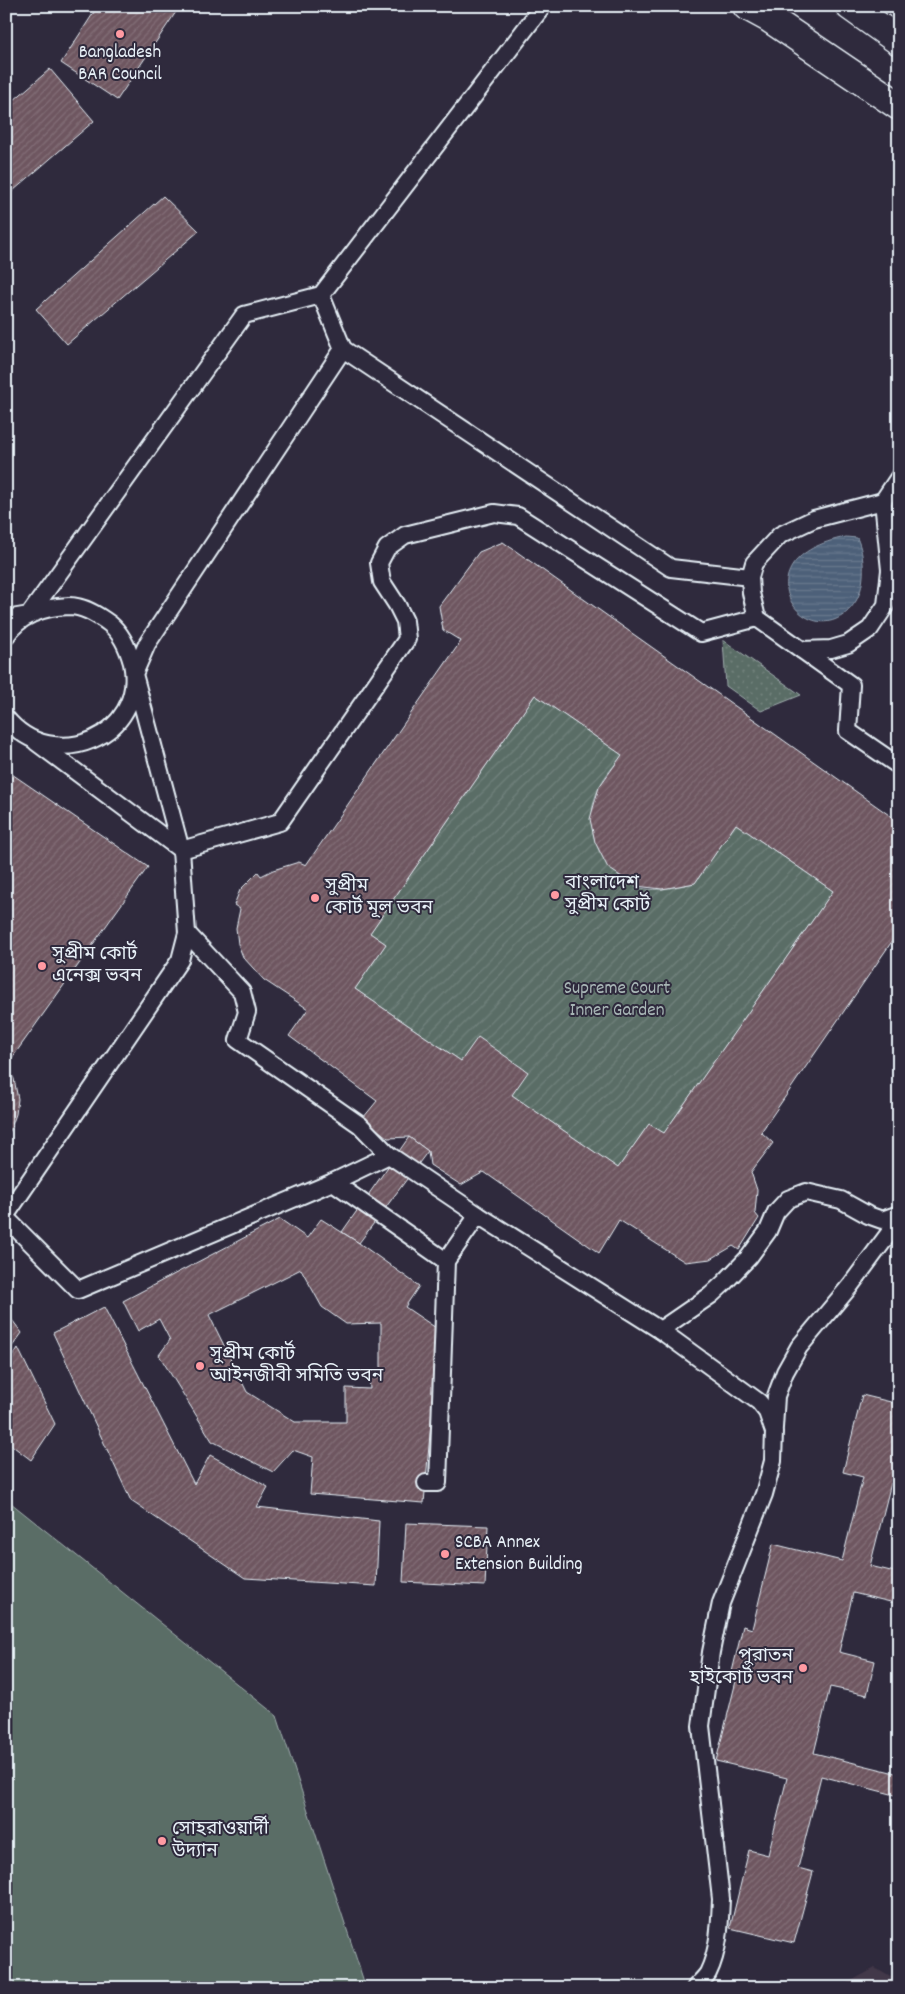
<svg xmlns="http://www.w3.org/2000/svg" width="905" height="1994" font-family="Dekko,'Noto Sans Bengali',sans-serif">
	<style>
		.built { fill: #423748 }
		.grass { fill: url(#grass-dots); stroke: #a1afaf }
		.garden { fill: url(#garden-furrows); stroke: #a1afaf }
		.pitch { fill: #5a6d66; stroke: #a1afaf }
		.water { fill: url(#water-rules); stroke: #8c9bac }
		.building { fill: url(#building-hatch); stroke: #e8f1f8; fill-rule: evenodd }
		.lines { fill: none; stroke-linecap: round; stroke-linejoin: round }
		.service-casing { stroke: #e8f1f8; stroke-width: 20 }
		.trunk-casing { stroke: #e8f1f8; stroke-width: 31 }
		.service { stroke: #2f2a3d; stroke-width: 16 }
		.trunk { stroke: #2f2a3d; stroke-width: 28 }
		.poi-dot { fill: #ff9aa2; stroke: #2f2a3d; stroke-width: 2 }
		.labels { text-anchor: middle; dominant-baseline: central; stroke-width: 4; stroke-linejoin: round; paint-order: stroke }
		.poi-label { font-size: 19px; fill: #e8f1f8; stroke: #2f2a3d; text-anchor: start }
		.park-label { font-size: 19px; fill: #a8b6b6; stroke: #2f2a3d }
	</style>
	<defs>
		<pattern id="grass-dots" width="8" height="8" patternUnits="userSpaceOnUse" patternTransform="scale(1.25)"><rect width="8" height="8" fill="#5a6d66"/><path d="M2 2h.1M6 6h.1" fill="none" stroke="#72827d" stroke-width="1.8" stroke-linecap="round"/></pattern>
		<pattern id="garden-furrows" width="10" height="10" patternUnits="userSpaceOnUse" patternTransform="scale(1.25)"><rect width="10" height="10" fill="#5a6d66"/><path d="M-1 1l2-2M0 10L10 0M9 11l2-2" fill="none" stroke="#72827d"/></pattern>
		<pattern id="water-rules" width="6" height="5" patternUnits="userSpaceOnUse" patternTransform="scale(1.25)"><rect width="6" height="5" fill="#4e6179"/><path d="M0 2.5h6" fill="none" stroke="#68788d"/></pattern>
		<pattern id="building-hatch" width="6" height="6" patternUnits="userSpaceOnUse" patternTransform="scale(1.25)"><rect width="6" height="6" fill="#6e5660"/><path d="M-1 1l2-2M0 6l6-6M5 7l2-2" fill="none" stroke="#836f78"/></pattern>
	</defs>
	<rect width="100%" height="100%" fill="#2f2a3d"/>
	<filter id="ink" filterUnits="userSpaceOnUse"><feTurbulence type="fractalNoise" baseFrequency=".02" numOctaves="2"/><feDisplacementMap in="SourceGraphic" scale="10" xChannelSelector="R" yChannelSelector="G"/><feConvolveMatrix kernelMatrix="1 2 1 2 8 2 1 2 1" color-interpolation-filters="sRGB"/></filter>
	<g filter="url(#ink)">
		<polygon class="built" points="875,1968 899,1982 899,1988 838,1988"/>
		<polygon class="grass" points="723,640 801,695 761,711 726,686"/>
		<path class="garden" d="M535,695L622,755C615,765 605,775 600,786C580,823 598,869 635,886C653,894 677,886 695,883L736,824L833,891L664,1133L649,1124L618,1168L512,1095L478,1038L461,1061L355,989L386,944L370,933Z"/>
		<polygon class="pitch" points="6,1499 277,1716 366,1988 6,1988"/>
		<path class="water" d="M846,537L857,538C865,555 866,584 856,601C814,666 729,560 846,537Z"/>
		<g class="building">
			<polygon points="98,6 180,6 117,100 61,63"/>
			<polygon points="50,69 94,121 6,197 6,107"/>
			<polygon points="163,196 199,231 67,344 36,309"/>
			<path d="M503,542L899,822V935L897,934L761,1132L773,1143L751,1172L757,1190L755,1213L759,1218L739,1250L733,1246L711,1259L685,1262L619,1220L599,1253L484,1172L461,1185L430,1165L428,1151L409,1137L388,1138L363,1118L377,1101L289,1036L308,1009L264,980L243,957L238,944L236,928L240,909L234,905L240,890L258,872L261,876L273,870L299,862L306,865L461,641L443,630L439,606L479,552ZM535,695L622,755L599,787L590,819L595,842L608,868L636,886L662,889L695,883L736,824L833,891L664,1133L649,1124L618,1168L512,1095L528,1072L478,1037L461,1061L355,989L386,944L370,933Z"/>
			<polygon points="6,770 148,867 7,1065 14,1079 18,1099 16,1114 10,1131 6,1136"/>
			<polygon points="409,1137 428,1151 359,1243 342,1232"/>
			<path d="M280,1219L307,1238L321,1219L359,1243L419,1286L405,1307L439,1330L424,1503L310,1494L313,1457L293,1450L273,1472L212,1441L159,1355L170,1340L159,1319L138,1331L123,1301ZM301,1269L322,1307L346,1324L381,1323V1378L369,1377L370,1389L346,1388V1422H295L247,1392L209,1315Z"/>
			<polygon points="104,1307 194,1484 210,1455 268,1487 257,1507 379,1521 376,1586 245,1578 131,1501 53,1333"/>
			<polygon points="6,1312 22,1333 6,1355"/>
			<polygon points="18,1348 55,1424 31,1460 6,1441 6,1366"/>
			<polygon points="862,1395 899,1404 899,1485 891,1483 870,1566 899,1573 899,1604 853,1593 839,1652 875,1661 867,1695 830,1687 814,1753 899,1774 899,1796 821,1776 798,1868 813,1872 794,1943 730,1928 749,1850 768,1855 787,1778 716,1761 737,1677 731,1676 743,1626 752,1629 773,1544 842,1561 863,1477 843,1472"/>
			<polygon points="406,1523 488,1526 485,1586 403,1582"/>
		</g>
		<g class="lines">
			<defs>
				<g id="service">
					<polyline points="343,349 671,568 750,577"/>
					<polygon points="883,501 890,570 886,605 870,629 848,644 831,649 802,650 757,618 751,593 750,577 754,563 780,535 814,519"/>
					<polyline points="883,501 899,477"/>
					<polyline points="6,619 29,615 244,315 321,295 543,6"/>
					<path d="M6,636C20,614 44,607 69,606C84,606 98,615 110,624C122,634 128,648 132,663C147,736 53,776 6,718"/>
					<polyline points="802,650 851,685 848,731 899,766"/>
					<polyline points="36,742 181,850 280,822 407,639 405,621 397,605 382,582 379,563 387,548 405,535 494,513 518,516 701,633 757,618"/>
					<polyline points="187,933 242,992 247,1012 238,1040 360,1125 389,1155 478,1215 660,1330 711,1295 724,1283 749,1257 768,1231 776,1212 788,1199 806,1192 841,1200 868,1215 882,1220 899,1214"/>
					<polyline points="333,1182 446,1261"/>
					<polyline points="6,1215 180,960 187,933 181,850 134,674 147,644 343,349 321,295"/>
					<polyline points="6,1218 78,1290 333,1182 389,1155"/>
					<path d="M660,1330L759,1402L767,1412L774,1432L773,1461L764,1494L721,1603L711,1652L701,1726L721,1899C720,1923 719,1951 708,1973C705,1978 699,1983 695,1988"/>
					<polyline points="774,1428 776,1396 785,1372 799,1347 850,1286 899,1220"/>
					<polyline points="426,1483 438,1483 446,1261 478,1215"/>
				</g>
				<g id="trunk">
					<polyline points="747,6 769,18 899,106"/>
					<polyline points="850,6 899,41"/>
				</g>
			</defs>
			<use href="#service" class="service-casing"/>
			<use href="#trunk" class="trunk-casing"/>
			<use href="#service" class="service"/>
			<use href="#trunk" class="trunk"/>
		</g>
	</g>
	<g class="poi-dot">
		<circle cx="120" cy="34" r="5"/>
		<circle cx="555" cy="895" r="5"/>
		<circle cx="315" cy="898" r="5"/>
		<circle cx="42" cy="966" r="5"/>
		<circle cx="200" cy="1366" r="5"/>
		<circle cx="445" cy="1554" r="5"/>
		<circle cx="803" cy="1668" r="5"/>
		<circle cx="162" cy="1841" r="5"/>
	</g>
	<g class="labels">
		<g class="poi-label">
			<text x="120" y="53" text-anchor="middle">Bangladesh<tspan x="120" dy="22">BAR Council</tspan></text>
			<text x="565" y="884">বাংলাদেশ<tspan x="565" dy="22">সুপ্রীম কোর্ট</tspan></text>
			<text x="325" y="887">সুপ্রীম<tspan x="325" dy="22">কোর্ট মূল ভবন</tspan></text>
			<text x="52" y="955">সুপ্রীম কোর্ট<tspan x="52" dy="22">এনেক্স ভবন</tspan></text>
			<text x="210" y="1355">সুপ্রীম কোর্ট<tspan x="210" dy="22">আইনজীবী সমিতি ভবন</tspan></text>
			<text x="455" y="1543">SCBA Annex<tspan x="455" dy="22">Extension Building</tspan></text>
			<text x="793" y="1657" text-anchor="end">পুরাতন<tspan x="793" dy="22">হাইকোর্ট ভবন</tspan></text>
			<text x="172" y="1830">সোহরাওয়ার্দী<tspan x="172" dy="22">উদ্যান</tspan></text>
		</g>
		<g class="park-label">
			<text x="617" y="989">Supreme Court<tspan x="617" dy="22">Inner Garden</tspan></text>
		</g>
	</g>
	<rect width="905" height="1994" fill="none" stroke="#2f2a3d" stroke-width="25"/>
	<rect x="12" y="12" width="880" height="1969" fill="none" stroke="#e8f1f8" stroke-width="2" filter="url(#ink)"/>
</svg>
